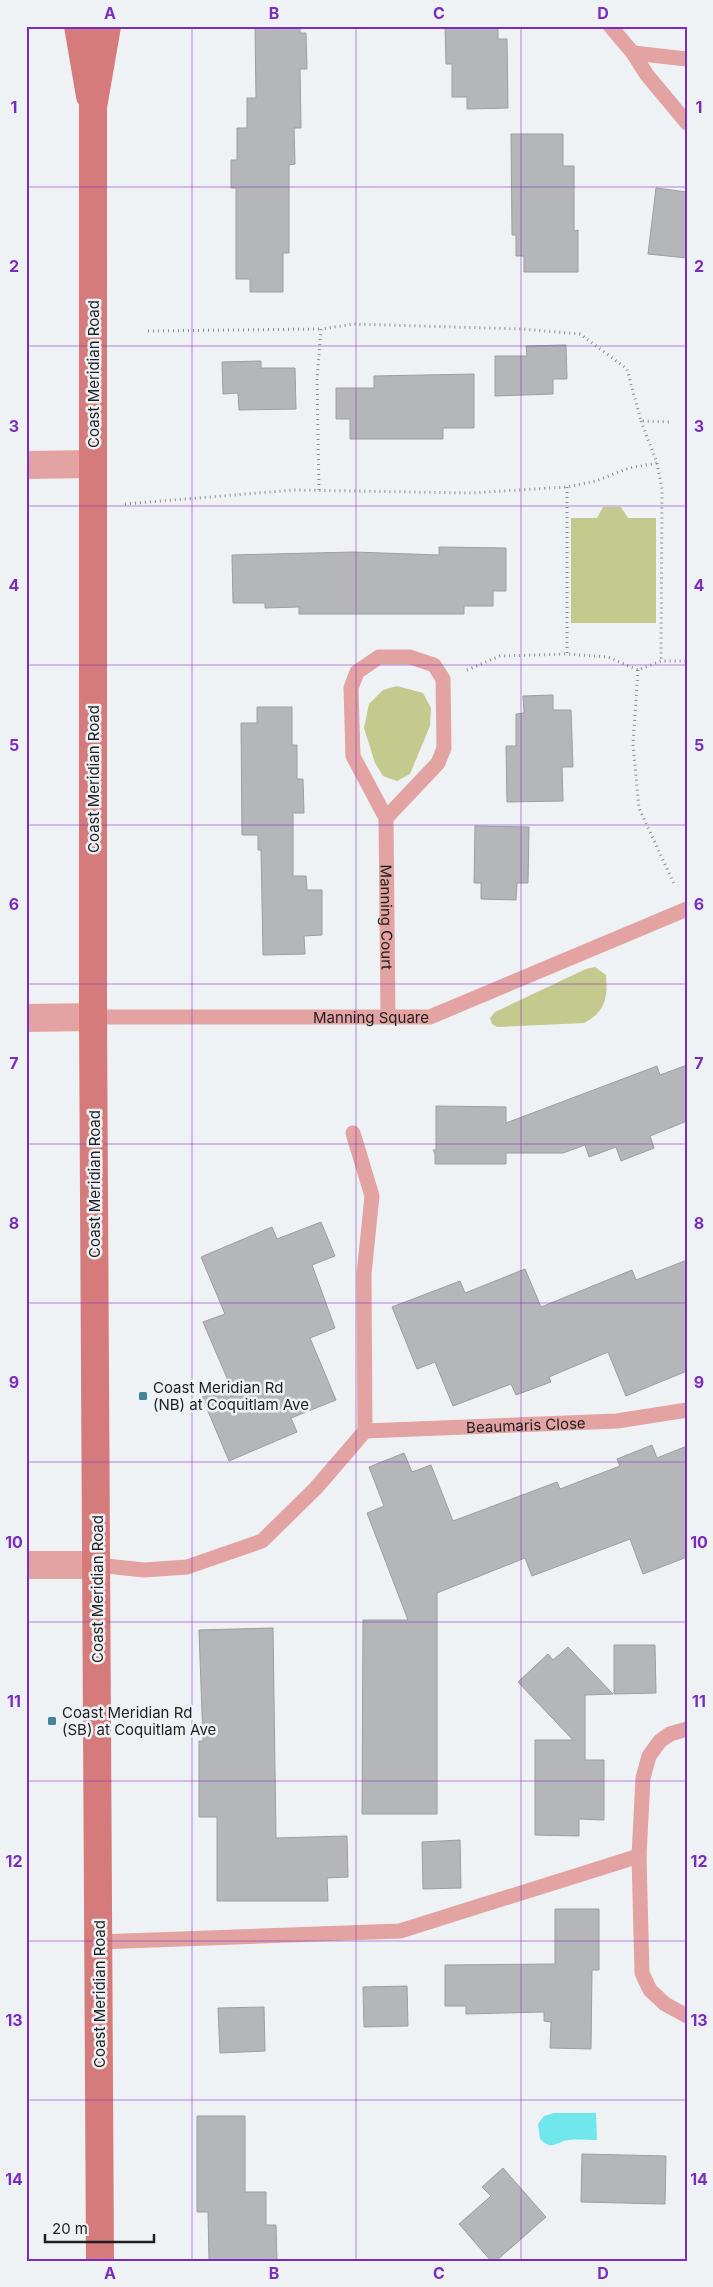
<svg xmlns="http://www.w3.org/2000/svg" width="713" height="2287" font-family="Inter,sans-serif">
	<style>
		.green { fill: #c4c98e }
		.water { fill: #6fe7eb }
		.building { fill: #b4b6b9; stroke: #9c9ea1 }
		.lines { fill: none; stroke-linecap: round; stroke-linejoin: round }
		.path { stroke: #8b8d8f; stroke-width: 3; stroke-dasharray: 1 4; stroke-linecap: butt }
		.service { stroke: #e3a3a2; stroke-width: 15 }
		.minor { stroke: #e3a3a2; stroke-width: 28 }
		.tertiary { stroke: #e3a3a2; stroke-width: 28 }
		.secondary { stroke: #d67b7b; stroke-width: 28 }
		.grid { fill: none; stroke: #7b2cbf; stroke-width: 1; stroke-opacity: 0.55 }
		.poi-dot { fill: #428495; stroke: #eff2f5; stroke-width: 2 }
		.labels { text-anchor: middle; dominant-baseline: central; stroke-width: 5; stroke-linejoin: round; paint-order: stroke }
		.street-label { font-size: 15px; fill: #1e1f20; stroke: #eff2f5 }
		.poi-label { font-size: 15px; fill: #1e1f20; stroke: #eff2f5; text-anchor: start }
		.neatline { fill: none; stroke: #7b2cbf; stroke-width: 2 }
		.grid-label { font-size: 16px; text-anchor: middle; font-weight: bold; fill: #7b2cbf }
	</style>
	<rect width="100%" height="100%" fill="#eff2f5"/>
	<g class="green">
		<polygon points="603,507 621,507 628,518 656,518 656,623 571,623 571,518 597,518"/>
		<polygon points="397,686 423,693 431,708 430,726 410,774 397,781 383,776 375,763 364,728 369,704 383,690"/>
		<path d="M595,967L606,975C608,998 605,1012 584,1023L497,1027L492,1024L490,1018L495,1012L586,969Z"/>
	</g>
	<path class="water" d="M596,2113L597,2140C588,2140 578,2139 569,2140C556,2141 553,2152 540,2139L538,2124L544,2116L554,2113Z"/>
	<g class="building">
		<polygon points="255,26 300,26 300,33 306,33 307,69 300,69 301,128 294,128 295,164 289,165 289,253 283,253 283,292 250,292 250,279 236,279 236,188 231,188 231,160 237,160 237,128 247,128 247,98 256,98"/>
		<polygon points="445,26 498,26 498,39 507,39 508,108 467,109 467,97 452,97 452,64 446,64"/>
		<polygon points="511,134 563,134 563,166 574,166 574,231 578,230 578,272 524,272 524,256 516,256 516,235 512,235"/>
		<polygon points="656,188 687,192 687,258 648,254"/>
		<polygon points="566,345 567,379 553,379 553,394 495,396 495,356 527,356 526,346"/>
		<polygon points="261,361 261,368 295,368 296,409 239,410 238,393 223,394 222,362"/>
		<polygon points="474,374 474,428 443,428 443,439 350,439 350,419 336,419 336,388 374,388 374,376"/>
		<polygon points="439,547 506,548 506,591 493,591 493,606 464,606 464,614 299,614 299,607 265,608 265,603 233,603 232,555 354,552 439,555"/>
		<polygon points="553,695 553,710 571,710 573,767 562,767 563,801 507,802 506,746 516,746 516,714 524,713 523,696"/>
		<polygon points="257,707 292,707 292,745 297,745 297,779 303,779 304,813 293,813 293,876 306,876 307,890 322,890 322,935 304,936 305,954 263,955 261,850 258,850 258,835 242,835 241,723 257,723"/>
		<polygon points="475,826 529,827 528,883 517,883 516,900 481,899 481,883 474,883"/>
		<polygon points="687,1065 687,1121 650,1136 654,1148 621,1161 616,1147 589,1157 585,1145 563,1153 506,1153 506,1164 435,1164 435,1153 433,1150 436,1150 436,1106 506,1107 506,1123 657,1066 660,1075"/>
		<polygon points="321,1222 335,1256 312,1265 335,1328 310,1338 336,1400 291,1418 297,1432 229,1461 202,1397 230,1385 203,1322 225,1314 201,1257 272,1227 277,1239"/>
		<polygon points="687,1260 687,1371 626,1396 608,1352 549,1377 551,1382 516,1395 511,1384 453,1406 435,1362 417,1369 392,1307 460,1281 465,1293 525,1269 541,1307 632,1270 636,1280"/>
		<polygon points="652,1445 657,1458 687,1446 687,1557 643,1574 630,1539 532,1576 525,1558 437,1593 437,1814 362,1814 363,1620 408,1620 367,1513 384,1506 369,1467 404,1453 412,1472 431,1465 453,1521 557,1482 560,1489 620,1466 617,1459"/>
		<polygon points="273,1628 276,1838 347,1836 348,1877 327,1878 328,1901 217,1901 217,1817 199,1817 199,1741 203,1741 199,1630"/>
		<polygon points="614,1645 655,1645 656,1693 614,1694"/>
		<polygon points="568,1647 613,1694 585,1695 585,1760 604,1760 604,1820 579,1819 579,1836 535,1835 535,1740 573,1740 518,1682 548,1654 553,1660"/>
		<polygon points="460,1840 461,1888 423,1889 422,1842"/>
		<polygon points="555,1909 599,1909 599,1970 592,1970 591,2049 550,2048 551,2022 544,2021 544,2012 466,2014 466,2006 445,2006 445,1965 555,1964"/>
		<polygon points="407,1986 408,2026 364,2027 363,1987"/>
		<polygon points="264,2007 265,2051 220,2053 218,2008"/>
		<polygon points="197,2116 245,2116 245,2192 266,2192 266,2225 276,2225 277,2261 209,2261 208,2212 197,2212"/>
		<polygon points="582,2154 666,2156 665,2204 581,2202"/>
		<polygon points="503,2168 546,2217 496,2261 491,2261 459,2224 491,2196 482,2187"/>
	</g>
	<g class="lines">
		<g class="path">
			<polyline points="148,331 321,329"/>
			<polyline points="641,421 657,463 662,489 661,661"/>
			<polyline points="567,487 567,654"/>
			<polyline points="319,490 317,380 321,329 354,324 522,329 580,334 627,369 641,421 669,422"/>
			<polyline points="125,504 294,490 471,493 567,487 596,481 629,468 657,463"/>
			<polyline points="467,670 500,656 567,654 608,657 638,670 661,661 687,661"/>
			<polyline points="638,670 633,744 639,808 675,886"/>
		</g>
		<g class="service">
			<polyline points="610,26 633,53 647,75 687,123"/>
			<polyline points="633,53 687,59"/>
			<path id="s1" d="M386,818L353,756L351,688L357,672L379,657H410L434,665L443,679L444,748L438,763L386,818L388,1017"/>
			<path id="s2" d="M93,1017H430L687,909"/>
			<path id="s3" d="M365,1431L617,1421L687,1410"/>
			<polyline points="97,1565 144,1570 187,1567 262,1541 316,1488 365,1431 364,1274 372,1196 353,1133"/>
			<polyline points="687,1729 670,1734 660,1741 649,1756 643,1778 639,1856 642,1973 650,1990 665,2004 687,2016"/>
			<polyline points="98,1942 400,1931 639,1856"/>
		</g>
		<g class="minor">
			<polyline points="26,465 93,464"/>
			<polyline points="26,1018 93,1017"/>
		</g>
		<polyline class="tertiary" points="26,1565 97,1565"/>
		<g class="secondary">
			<polyline points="78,26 90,96"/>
			<polyline points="100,2261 93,1017 93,107 107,26"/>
		</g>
	</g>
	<path class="grid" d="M192,26V2261M356,26V2261M521,26V2261M26,187H687M26,346H687M26,506H687M26,665H687M26,825H687M26,984H687M26,1144H687M26,1303H687M26,1462H687M26,1622H687M26,1781H687M26,1941H687M26,2100H687"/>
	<g class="poi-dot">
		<rect x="138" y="1391" width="10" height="10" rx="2.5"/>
		<rect x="47" y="1716" width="10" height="10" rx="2.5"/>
	</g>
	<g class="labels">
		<g class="street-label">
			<text transform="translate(93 374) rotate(-90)">Coast Meridian Road</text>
			<text transform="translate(93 779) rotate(-90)">Coast Meridian Road</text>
			<text stroke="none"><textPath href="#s1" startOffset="515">Manning Court</textPath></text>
			<text stroke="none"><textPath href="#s2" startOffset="278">Manning Square</textPath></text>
			<text transform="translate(94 1184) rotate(-90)">Coast Meridian Road</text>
			<text stroke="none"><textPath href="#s3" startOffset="161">Beaumaris Close</textPath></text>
			<text transform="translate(97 1589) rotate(-90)">Coast Meridian Road</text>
			<text transform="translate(99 1994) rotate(-90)">Coast Meridian Road</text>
		</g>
		<g class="poi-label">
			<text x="153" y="1387">Coast Meridian Rd<tspan x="153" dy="17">(NB) at Coquitlam Ave</tspan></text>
			<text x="62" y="1712">Coast Meridian Rd<tspan x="62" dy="17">(SB) at Coquitlam Ave</tspan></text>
		</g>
	</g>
	<rect width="713" height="2287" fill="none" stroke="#eff2f5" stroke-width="55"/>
	<path d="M45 2234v8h109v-8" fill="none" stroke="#1e1f20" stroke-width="2.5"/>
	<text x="52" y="2234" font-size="15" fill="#1e1f20" stroke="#eff2f5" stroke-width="4" paint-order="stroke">20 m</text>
	<rect x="28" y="28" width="658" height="2232" class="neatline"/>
	<g class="grid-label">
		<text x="110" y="19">A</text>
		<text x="274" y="19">B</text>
		<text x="439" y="19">C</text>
		<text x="603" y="19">D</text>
		<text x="14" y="113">1</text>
		<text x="699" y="113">1</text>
		<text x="14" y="272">2</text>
		<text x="699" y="272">2</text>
		<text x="14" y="432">3</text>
		<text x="699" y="432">3</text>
		<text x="14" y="591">4</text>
		<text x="699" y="591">4</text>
		<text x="14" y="751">5</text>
		<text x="699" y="751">5</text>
		<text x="14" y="910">6</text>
		<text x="699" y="910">6</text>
		<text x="14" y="1069">7</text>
		<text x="699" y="1069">7</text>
		<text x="14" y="1229">8</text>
		<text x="699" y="1229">8</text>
		<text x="14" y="1388">9</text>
		<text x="699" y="1388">9</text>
		<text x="14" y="1548">10</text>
		<text x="699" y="1548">10</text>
		<text x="14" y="1707">11</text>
		<text x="699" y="1707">11</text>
		<text x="14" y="1867">12</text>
		<text x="699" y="1867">12</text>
		<text x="14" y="2026">13</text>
		<text x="699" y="2026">13</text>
		<text x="14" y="2185">14</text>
		<text x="699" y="2185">14</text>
		<text x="110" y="2279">A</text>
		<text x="274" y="2279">B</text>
		<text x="439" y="2279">C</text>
		<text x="603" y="2279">D</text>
	</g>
</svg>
